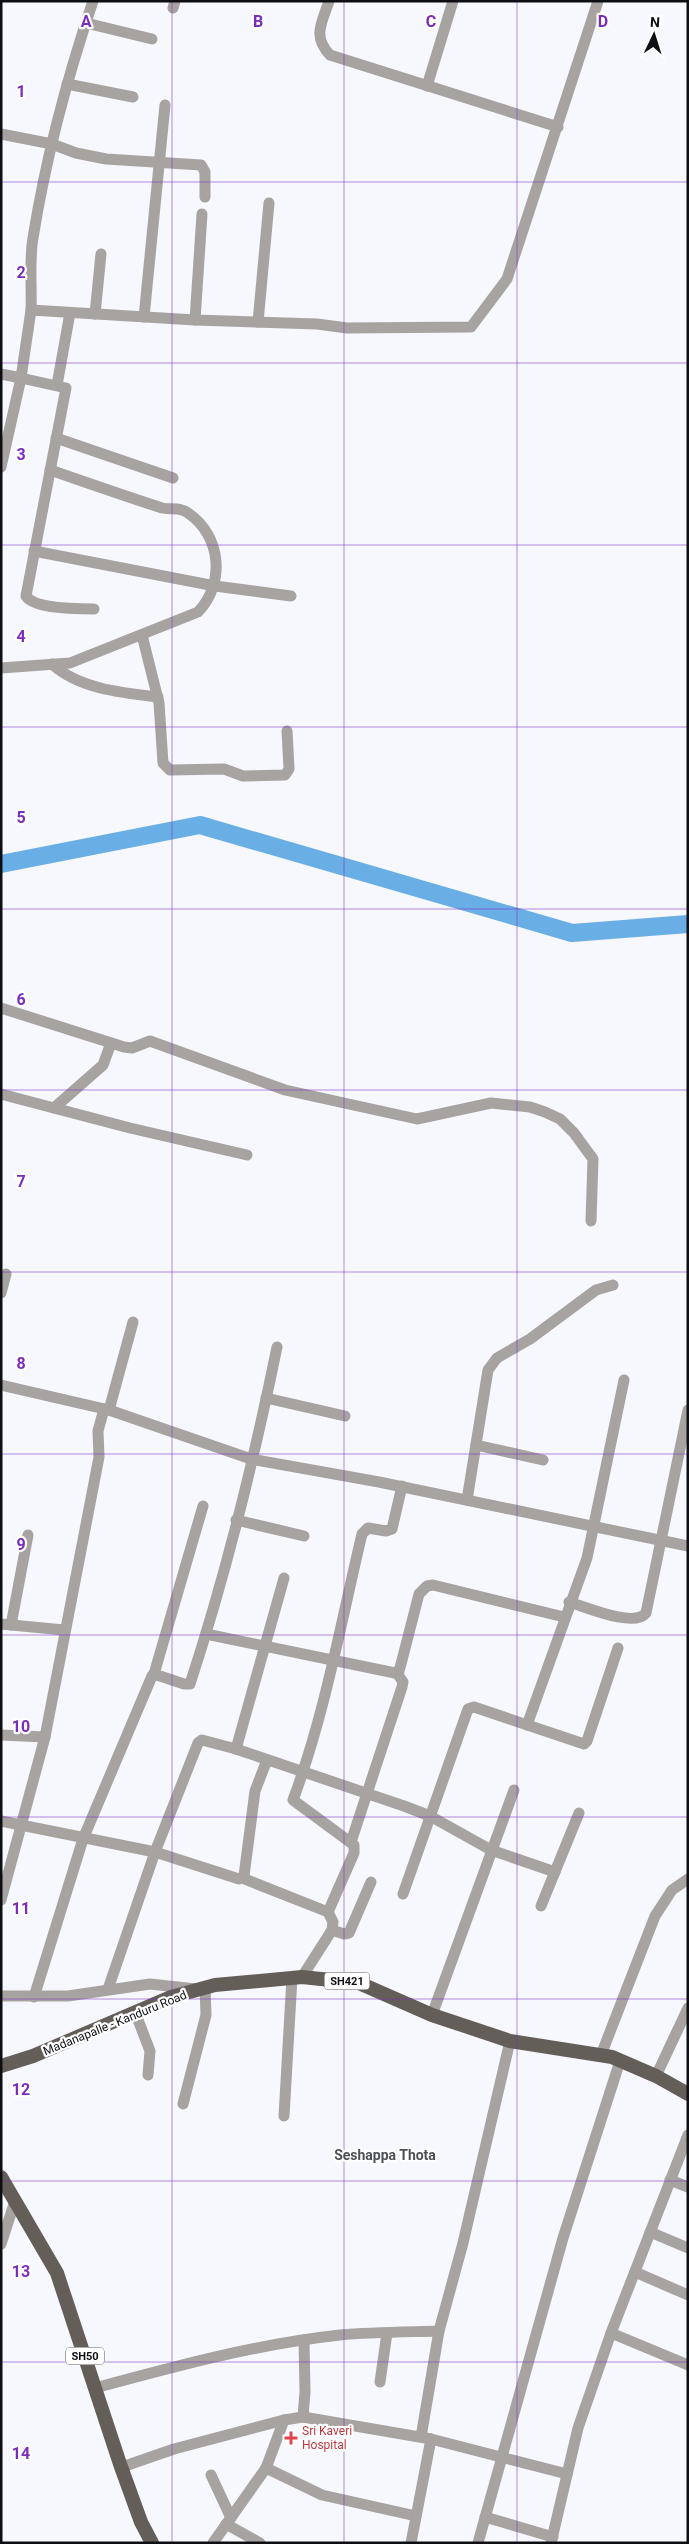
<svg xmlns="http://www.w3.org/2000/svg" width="689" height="2544" font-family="Roboto,sans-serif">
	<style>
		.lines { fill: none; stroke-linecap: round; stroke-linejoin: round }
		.river { stroke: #6aaee6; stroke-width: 18 }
		.minor { stroke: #a7a3a0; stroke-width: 11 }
		.primary { stroke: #645e58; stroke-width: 14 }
		.grid { fill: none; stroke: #7b2cbf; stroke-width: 1; stroke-opacity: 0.55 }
		.health-dot { fill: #e0444e; stroke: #fff; stroke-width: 2 }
		.labels { text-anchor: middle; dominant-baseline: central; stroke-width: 4.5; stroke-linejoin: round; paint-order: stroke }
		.shield { fill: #fff; stroke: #565759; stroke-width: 1 }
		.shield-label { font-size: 11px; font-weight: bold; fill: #0e0f12 }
		.street-label { font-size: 12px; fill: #0e0f12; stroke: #fff }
		.health-label { font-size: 12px; fill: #be3a42; stroke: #fff; text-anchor: start }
		.neighbourhood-label { font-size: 14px; font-weight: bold; fill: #4c5058; stroke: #fff }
		.grid-label { font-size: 16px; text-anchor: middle; font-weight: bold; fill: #7b2cbf; stroke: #fff; stroke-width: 4.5; stroke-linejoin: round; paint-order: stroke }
	</style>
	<rect width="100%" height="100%" fill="#f6f8fe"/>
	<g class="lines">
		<polyline class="river" points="1,864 200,825 572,933 688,924"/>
		<g class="minor">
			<path d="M329,1C322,23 312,36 330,55L558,127"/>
			<polyline points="173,8 175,1"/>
			<polyline points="86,23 152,39"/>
			<polyline points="67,84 133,97"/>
			<polyline points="427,86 453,1"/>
			<polyline points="1,134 52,144 76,153 106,159 201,165 205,172 205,197"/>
			<path d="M31,310C32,287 29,261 33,238C46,157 67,78 93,1"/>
			<polyline points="95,314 101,254"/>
			<polyline points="144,317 165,105"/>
			<polyline points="195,320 202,214"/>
			<polyline points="258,322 269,203"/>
			<polyline points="1,374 21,378 31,310 195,320 317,324 347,328 471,327 507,279 598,1"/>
			<polyline points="57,385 70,313"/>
			<polyline points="56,438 173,478"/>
			<path d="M1,467L21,378L66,388L26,596C34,609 79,609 94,609"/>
			<polyline points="34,551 215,586 291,596"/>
			<polyline points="142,635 159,703 163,763 170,770 224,769 243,776 285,775 289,769 287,731"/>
			<path d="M52,664C79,689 123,693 158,697"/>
			<path d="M1,668L70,663L198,612C225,584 222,536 188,513C181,507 171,510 162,508C125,496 88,483 50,470"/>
			<polyline points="1,1008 124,1047 132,1048 150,1041 285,1090 417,1119 491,1103 530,1107 545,1112 560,1119 574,1133 593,1159 591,1221"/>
			<polyline points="1,1094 130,1128 247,1155"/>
			<polyline points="54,1108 103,1065 111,1043"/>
			<polyline points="1,1293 6,1274"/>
			<polyline points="1,1385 109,1410 251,1459 379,1482 688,1546"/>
			<polyline points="266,1398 345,1416"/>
			<polyline points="109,1410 133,1322"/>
			<polyline points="476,1445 543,1460"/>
			<polyline points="467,1500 488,1370 497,1358 530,1339 596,1290 613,1285"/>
			<polyline points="236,1520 304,1536"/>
			<path d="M569,1602C586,1607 634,1628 646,1613L688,1410"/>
			<polyline points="1,1624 64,1630"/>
			<polyline points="11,1625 28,1535"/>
			<polyline points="206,1634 395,1673 399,1671 401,1664 419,1594 427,1586 433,1585 564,1617"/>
			<polyline points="154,1674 203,1506"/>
			<polyline points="527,1725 587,1558 624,1380"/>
			<polyline points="1,1735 45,1737 99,1457 98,1431 104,1409"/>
			<polyline points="236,1749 284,1578"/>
			<polyline points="1,1821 155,1852 239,1879 244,1876 255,1791 267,1760"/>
			<polyline points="351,1842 402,1687 403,1682 397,1673"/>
			<polyline points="242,1878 328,1912 333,1922 332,1930 302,1977"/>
			<polyline points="403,1894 468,1709 474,1707 584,1744 587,1741 618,1648"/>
			<polyline points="1,1900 45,1737"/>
			<polyline points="541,1906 579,1813"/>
			<path d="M328,1912L354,1853V1845L293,1800C325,1714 341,1622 362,1534L368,1528L386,1531L392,1529L402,1486"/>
			<polyline points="332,1930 344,1934 349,1933 371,1882"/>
			<polyline points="108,1989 155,1852 198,1743 202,1740 236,1749 404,1806 430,1816 491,1850 555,1872"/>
			<polyline points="1,1996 68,1996 150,1984 196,1989"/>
			<path d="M34,1997L83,1839L152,1676L154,1674L184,1684H190C226,1574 254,1460 277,1347"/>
			<polyline points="135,2012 150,2051 148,2075"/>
			<polyline points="432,2015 514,1790"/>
			<polyline points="601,2055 655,1916 672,1890 688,1879"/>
			<polyline points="656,2076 688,2008"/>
			<polyline points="183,2104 206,2015 205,1988"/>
			<polyline points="284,2116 292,1978"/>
			<polyline points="688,2135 611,2333 688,2365"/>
			<polyline points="670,2180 688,2187"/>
			<polyline points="650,2232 688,2248"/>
			<polyline points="1,2244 15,2201"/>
			<polyline points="635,2272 688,2295"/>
			<polyline points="380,2382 387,2333"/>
			<path d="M95,2388C176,2366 257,2344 340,2335C373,2332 406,2332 439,2331L463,2243L510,2041"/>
			<polyline points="303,2417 305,2392 304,2340"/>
			<polyline points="421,2437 439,2331"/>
			<polyline points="122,2467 174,2449 284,2420 303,2417 431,2439"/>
			<polyline points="266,2468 322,2495 416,2516"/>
			<polyline points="211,2475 231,2518"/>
			<polyline points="485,2517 553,2537"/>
			<polyline points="226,2524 260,2543"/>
			<polyline points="213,2543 266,2468 284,2420"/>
			<polyline points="411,2543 431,2439 567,2474"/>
			<polyline points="478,2543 563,2238 620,2061"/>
			<polyline points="551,2543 578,2428 611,2333"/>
		</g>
		<g class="primary">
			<polyline points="1,2066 33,2056 171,1997 215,1985 302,1977 359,1983 432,2015 510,2041 612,2057 656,2076 688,2094"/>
			<polyline points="1,2177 57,2273 120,2464 141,2522 152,2543"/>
		</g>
	</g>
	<path class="grid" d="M172,1V2543M344,1V2543M517,1V2543M1,182H688M1,363H688M1,545H688M1,727H688M1,909H688M1,1090H688M1,1272H688M1,1454H688M1,1635H688M1,1817H688M1,1999H688M1,2181H688M1,2362H688"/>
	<path class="health-dot" d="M288.5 2430.5h5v5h5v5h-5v5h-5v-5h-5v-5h5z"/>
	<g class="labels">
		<g class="shield">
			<rect x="324.5" y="1972.5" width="45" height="17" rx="4"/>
			<rect x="66" y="2347.5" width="38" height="17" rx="4"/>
		</g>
		<g class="shield-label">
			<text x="347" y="1981">SH421</text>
			<text x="85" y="2356">SH50</text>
		</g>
		<g class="street-label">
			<text transform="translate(115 2023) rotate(-22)">Madanapalle - Kanduru Road</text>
		</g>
		<g class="health-label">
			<text x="302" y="2431">Sri Kaveri<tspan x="302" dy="14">Hospital</tspan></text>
		</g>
		<g class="neighbourhood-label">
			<text x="385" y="2155">Seshappa Thota</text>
		</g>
	</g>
	<g class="grid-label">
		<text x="86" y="27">A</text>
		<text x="258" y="27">B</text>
		<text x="431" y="27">C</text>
		<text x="603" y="27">D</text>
		<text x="21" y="97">1</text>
		<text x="21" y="278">2</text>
		<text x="21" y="460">3</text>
		<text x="21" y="642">4</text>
		<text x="21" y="823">5</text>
		<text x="21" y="1005">6</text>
		<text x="21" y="1187">7</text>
		<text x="21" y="1369">8</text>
		<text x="21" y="1550">9</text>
		<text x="21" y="1732">10</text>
		<text x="21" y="1914">11</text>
		<text x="21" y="2095">12</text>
		<text x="21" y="2277">13</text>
		<text x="21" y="2459">14</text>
	</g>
	<rect width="689" height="2544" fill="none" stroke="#0e0f12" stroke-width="5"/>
	<g transform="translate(654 35) rotate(4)" stroke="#ffffff" stroke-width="4" paint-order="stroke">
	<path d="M0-4L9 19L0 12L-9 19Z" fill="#0e0f12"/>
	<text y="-8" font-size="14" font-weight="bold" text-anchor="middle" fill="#0e0f12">N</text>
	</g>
</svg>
